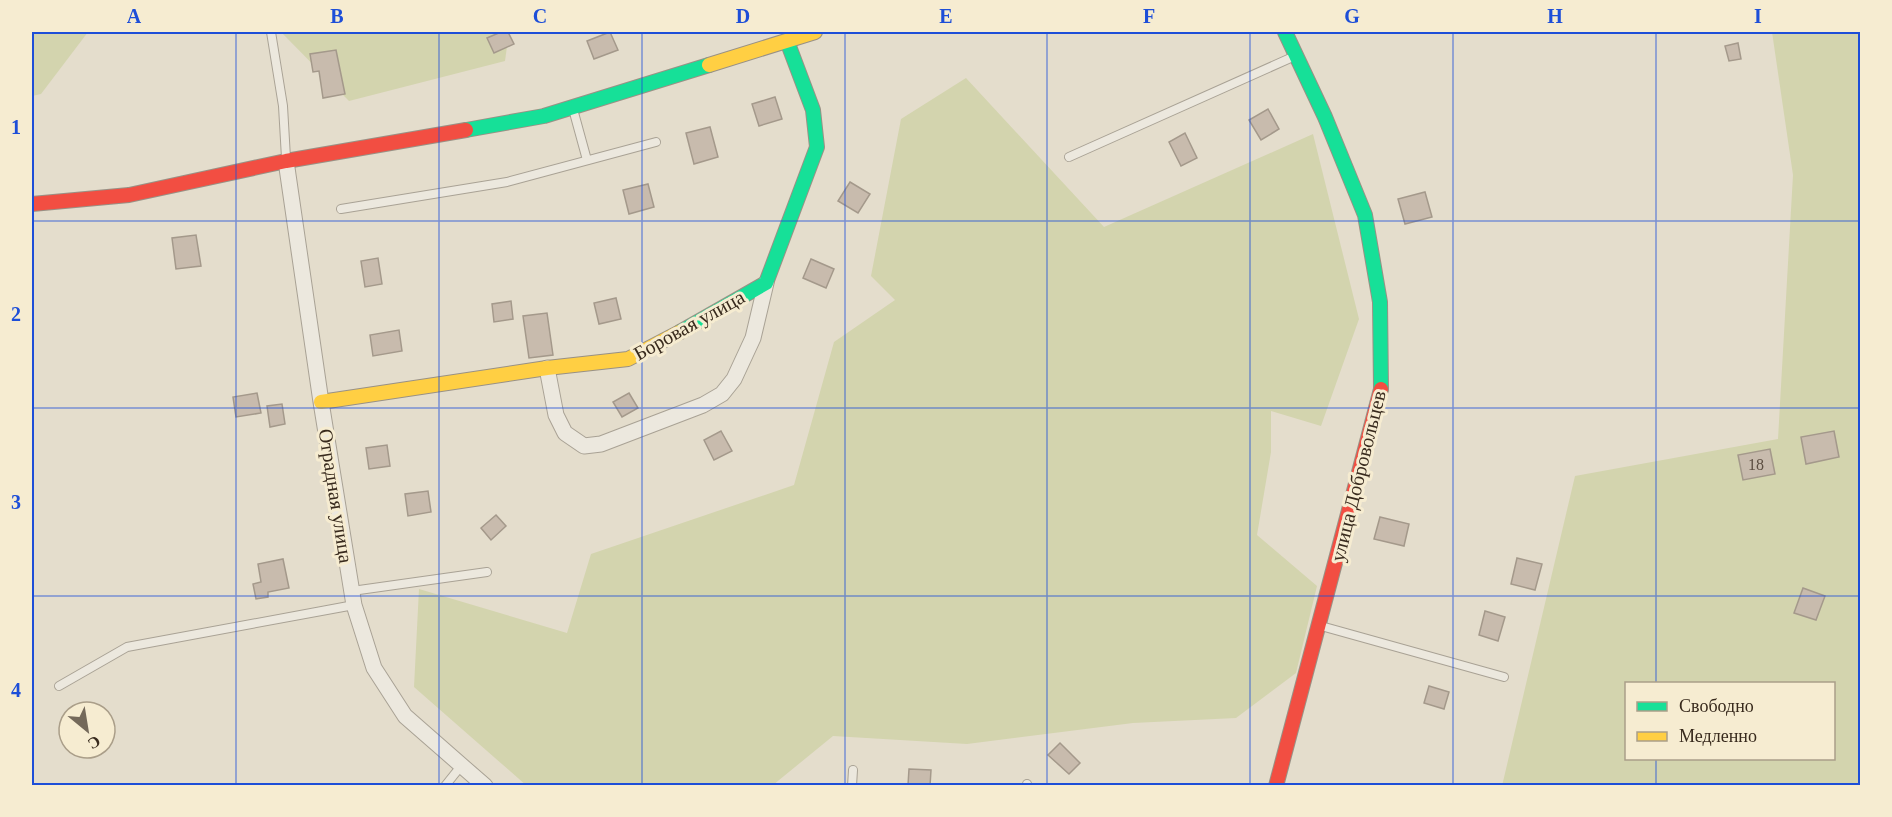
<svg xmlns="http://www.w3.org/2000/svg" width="1892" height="817" font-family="Georgia,serif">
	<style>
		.green { fill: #d3d4ae; fill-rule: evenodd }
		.building { fill: #c8bbad; stroke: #a4998b; stroke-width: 1.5 }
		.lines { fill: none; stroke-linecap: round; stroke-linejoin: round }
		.lane-casing { stroke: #a9a295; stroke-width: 10 }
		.street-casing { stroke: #a9a295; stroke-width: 17 }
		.fast-casing { stroke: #999185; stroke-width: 16 }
		.slow-casing { stroke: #999185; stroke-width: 16 }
		.jam-casing { stroke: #999185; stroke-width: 16 }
		.lane { stroke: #ece8de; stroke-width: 8 }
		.street { stroke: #ece8de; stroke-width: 15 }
		.fast { stroke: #16e098; stroke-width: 14 }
		.slow { stroke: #ffcf43; stroke-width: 14 }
		.jam { stroke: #f24e42; stroke-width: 14 }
		.grid { fill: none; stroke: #1d4ed8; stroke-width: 1.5; stroke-opacity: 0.55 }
		.labels { text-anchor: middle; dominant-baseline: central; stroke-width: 6; stroke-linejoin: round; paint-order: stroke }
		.number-label { font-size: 16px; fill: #5c4e41 }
		.street-label { font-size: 20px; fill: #382a1d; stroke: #f6ecd1 }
		.neatline { fill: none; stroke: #1d4ed8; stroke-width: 2 }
		.grid-label { font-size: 20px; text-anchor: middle; font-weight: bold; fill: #1d4ed8 }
	</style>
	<rect width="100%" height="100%" fill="#e4ddcc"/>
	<g class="green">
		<polygon points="32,32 88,32 41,94 32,96"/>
		<polygon points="281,32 509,32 505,61 349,101"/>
		<path d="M1772,32H1860V785L1502,786L1575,476L1778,439L1793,175ZM1626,684H1834V758H1626Z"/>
		<polygon points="966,78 1104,227 1313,134 1359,319 1321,426 1271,411 1271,452 1257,535 1317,586 1296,673 1236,718 1133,723 967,744 833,736 773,785 527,786 414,687 419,589 567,633 591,554 794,485 834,342 895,300 871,276 901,119"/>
	</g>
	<g class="building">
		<polygon points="501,32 508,32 514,44 494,53 487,38"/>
		<polygon points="610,32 618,50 594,59 587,41"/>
		<polygon points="1738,43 1741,59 1729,61 1725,46"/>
		<polygon points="336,50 345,94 323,98 319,71 313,72 310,54"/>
		<polygon points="775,97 782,119 759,126 752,104"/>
		<polygon points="1268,109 1279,129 1261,140 1249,120"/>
		<polygon points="710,127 718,157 694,164 686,133"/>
		<polygon points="1185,133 1197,158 1181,166 1169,142"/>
		<polygon points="850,182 870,194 858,213 838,201"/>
		<polygon points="648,184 654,207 629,214 623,190"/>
		<polygon points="1425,192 1432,217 1405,224 1398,199"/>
		<polygon points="196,235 201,266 176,269 172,238"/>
		<polygon points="378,258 382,284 365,287 361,261"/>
		<polygon points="811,259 834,269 826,288 803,278"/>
		<polygon points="616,298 621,319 599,324 594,303"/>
		<polygon points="511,301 513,319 494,322 492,304"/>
		<polygon points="547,313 553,355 529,358 523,316"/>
		<polygon points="399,330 402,351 373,356 370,335"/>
		<polygon points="257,393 261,413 236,417 233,397"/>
		<polygon points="629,393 638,408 622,417 613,402"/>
		<polygon points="282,404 285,424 270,427 267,406"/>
		<polygon points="721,431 732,451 714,460 704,440"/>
		<polygon points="1834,431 1839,457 1806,464 1801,437"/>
		<polygon points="387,445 390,466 369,469 366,448"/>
		<polygon points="1770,449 1775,474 1743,480 1738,455"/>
		<polygon points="428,491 431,512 408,516 405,494"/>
		<polygon points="496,515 506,526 491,540 481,528"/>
		<polygon points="1380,517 1409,524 1404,546 1374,539"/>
		<polygon points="1517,558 1542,564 1535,590 1511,584"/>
		<polygon points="283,559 289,588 268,592 268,597 256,599 253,584 261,582 258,564"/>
		<polygon points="1803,588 1825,596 1816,620 1794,613"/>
		<polygon points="1485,611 1505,617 1498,641 1479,635"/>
		<polygon points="1429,686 1449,692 1444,709 1424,703"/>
		<polygon points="1060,743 1080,763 1069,774 1048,755"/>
		<polygon points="909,769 931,770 930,786 908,785"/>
	</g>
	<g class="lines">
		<defs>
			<g id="lane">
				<polyline points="271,32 283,106 286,158"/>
				<polyline points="573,109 587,160"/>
				<polyline points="1069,157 1295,56"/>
				<polyline points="341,209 507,182 656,142"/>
				<polyline points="352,591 487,572"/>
				<polyline points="1321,626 1504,677"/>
				<polyline points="59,686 127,647 354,605"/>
				<polyline points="445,786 461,766"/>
				<polyline points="852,786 853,770"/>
				<polyline points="1027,786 1027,784"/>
			</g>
			<g id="street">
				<polyline points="286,161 321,402 354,605 374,668 405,716 485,786"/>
				<polyline points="547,368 556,415 565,433 584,446 601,444 703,405 722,394 734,379 753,338 766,283"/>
			</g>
			<g id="fast">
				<polyline points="1285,32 1325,117 1365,215 1380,302 1381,389"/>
				<polyline points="466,130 544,116 709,65"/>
				<polyline points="680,332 766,283 817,147 813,110 787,41"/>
			</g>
			<g id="slow">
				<polyline points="709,65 815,32"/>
				<polyline points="321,402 547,368 628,359 680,332"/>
			</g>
			<g id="jam">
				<polyline points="32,204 129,195 286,161 466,130"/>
				<polyline points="1276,786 1381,389"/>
			</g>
		</defs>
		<use href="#lane" class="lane-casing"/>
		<use href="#street" class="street-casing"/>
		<use href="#fast" class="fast-casing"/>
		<use href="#slow" class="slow-casing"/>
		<use href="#jam" class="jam-casing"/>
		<use href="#lane" class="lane"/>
		<use href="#street" class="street"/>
		<use href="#fast" class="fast"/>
		<use href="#slow" class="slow"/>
		<use href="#jam" class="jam"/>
	</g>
	<path class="grid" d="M236,32V786M439,32V786M642,32V786M845,32V786M1047,32V786M1250,32V786M1453,32V786M1656,32V684M32,221H1860M32,408H1860M32,596H1860M1656,758V786"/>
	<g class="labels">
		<g class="number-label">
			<text x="1756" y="464">18</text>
		</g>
		<g class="street-label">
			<text transform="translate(689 325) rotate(-29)">Боровая улица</text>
			<text transform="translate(1358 476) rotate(-76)">улица Добровольцев</text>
			<text transform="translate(336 496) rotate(81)">Отрадная улица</text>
		</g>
	</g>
	<rect width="1892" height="817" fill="none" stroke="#f6ecd1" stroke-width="66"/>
	<rect x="1625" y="682" width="210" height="78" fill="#f6ecd1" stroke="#aa9e89" stroke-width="1.5"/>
	<rect x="1637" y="702" width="30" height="9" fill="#16e098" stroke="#aa9e89" stroke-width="1.5"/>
	<text x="1679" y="712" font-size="18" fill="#382a1d">Свободно</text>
	<rect x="1637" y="732" width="30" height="9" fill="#ffcf43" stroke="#aa9e89" stroke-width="1.5"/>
	<text x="1679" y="742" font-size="18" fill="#382a1d">Медленно</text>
	<g transform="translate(87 730) rotate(150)"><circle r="28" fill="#f6ecd1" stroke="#aa9e89" stroke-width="1.5"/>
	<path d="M0-4.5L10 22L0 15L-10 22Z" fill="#74695a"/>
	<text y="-9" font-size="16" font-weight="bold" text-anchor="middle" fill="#382a1d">С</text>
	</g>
	<rect x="33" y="33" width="1826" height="751" class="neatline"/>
	<g class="grid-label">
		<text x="134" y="23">A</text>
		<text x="337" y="23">B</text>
		<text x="540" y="23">C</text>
		<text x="743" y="23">D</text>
		<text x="946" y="23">E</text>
		<text x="1149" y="23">F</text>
		<text x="1352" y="23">G</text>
		<text x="1555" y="23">H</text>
		<text x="1758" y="23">I</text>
		<text x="16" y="134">1</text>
		<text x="16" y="321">2</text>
		<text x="16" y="509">3</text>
		<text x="16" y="697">4</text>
	</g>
</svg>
